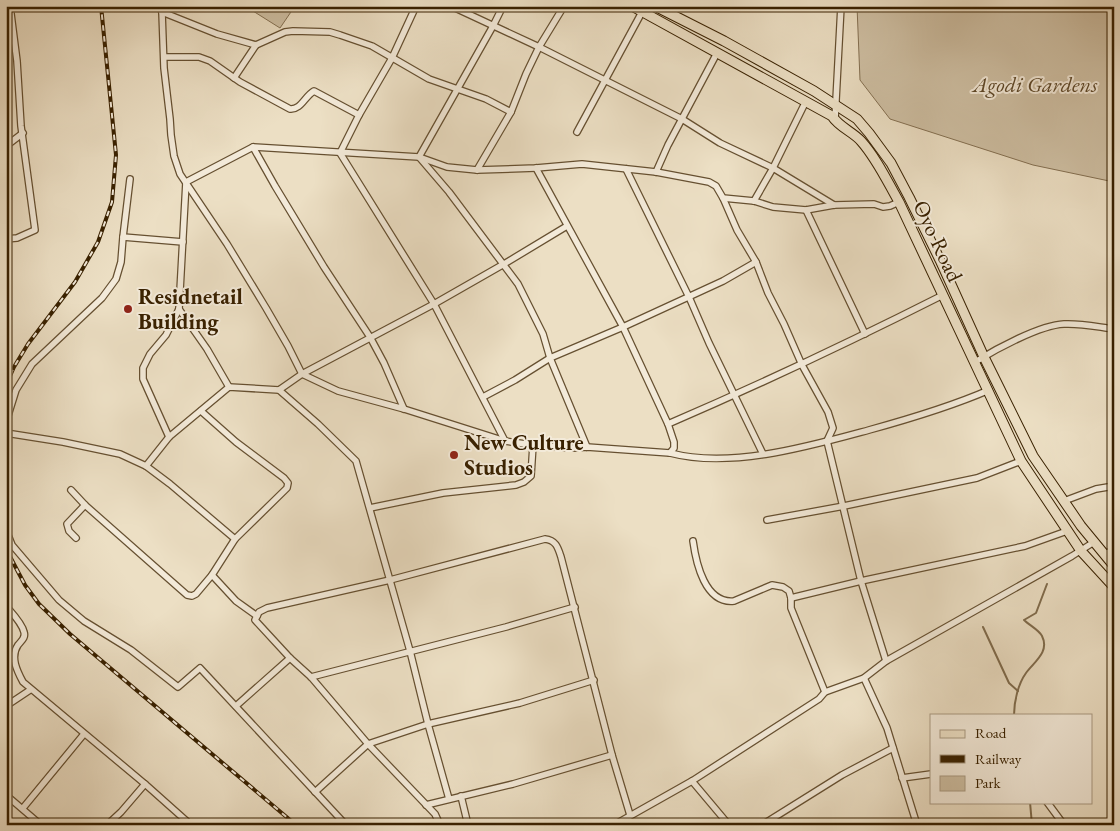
<svg xmlns="http://www.w3.org/2000/svg" width="1120" height="831" font-family="'EB Garamond',serif">
	<style>
		.green { fill: #cebfa3; stroke: #847052 }
		.lines { fill: none; stroke-linecap: round; stroke-linejoin: round }
		.stream { stroke: #806c4d; stroke-width: 2 }
		.minor-casing { stroke: #665031; stroke-width: 8 }
		.primary-casing { stroke: #392100; stroke-width: 11 }
		.minor { stroke: #f3ead9; stroke-width: 5.5 }
		.primary { stroke: #ecdfc4; stroke-width: 9 }
		.rail-casing { stroke: #392100; stroke-width: 4 }
		.rail { stroke: #f3ead9; stroke-width: 2; stroke-dasharray: 5.5; stroke-linecap: butt }
		.poi-dot { fill: #8f2418; stroke: #f3ead9; stroke-width: 2 }
		.labels { text-anchor: middle; dominant-baseline: central; stroke-width: 4; stroke-linejoin: round; paint-order: stroke }
		.park-label { font-size: 22px; font-style: italic; fill: #5e4829; stroke: #f3ead9 }
		.street-label { font-size: 22px; fill: #392100; stroke: #f3ead9 }
		.poi-label { font-size: 22px; font-weight: bold; fill: #392100; stroke: #f3ead9; text-anchor: start }
	</style>
	<rect width="100%" height="100%" fill="#ecdfc4"/>
	<filter id="stains"><feTurbulence type="fractalNoise" baseFrequency=".004" numOctaves="4"/><feColorMatrix values="0 0 0 0 .2 0 0 0 0 .09 0 0 0 0 .02 0 0 0 .5 -.17"/></filter>
	<radialGradient id="worn" r=".72"><stop offset=".6" stop-color="#630" stop-opacity="0"/><stop offset="1" stop-color="#630" stop-opacity=".3"/></radialGradient>
	<g class="green">
		<polygon points="245,6 295,6 280,28"/>
		<polygon points="857,6 1114,6 1114,182 1033,165 890,119 860,80"/>
	</g>
	<g class="lines">
		<g class="stream">
			<polyline points="983,627 1009,683 1018,691"/>
			<path d="M1014,715C1014,702 1018,684 1026,673C1034,662 1050,652 1042,636C1039,630 1029,625 1024,620L1036,613L1047,584"/>
			<polyline points="1030,802 1032,825"/>
		</g>
		<defs>
			<g id="minor">
				<polyline points="159,6 162,12 164,68 170,119 171,135 174,156 180,174 227,244 266,308 288,346 302,374 338,391 404,409 505,441 533,445 573,448 587,447 670,453 674,448 674,442 668,424 623,327 536,168"/>
				<polyline points="416,6 392,58 359,115 340,153 434,304 505,441"/>
				<polyline points="451,6 539,47 682,119 720,143 773,168 834,205"/>
				<polyline points="503,6 493,26 419,157 449,192 518,284 543,334 550,358 587,447"/>
				<polyline points="162,12 217,34 256,45 285,32 293,31 330,32 340,35 372,46 429,79 486,99 511,112"/>
				<path d="M164,57H199L210,61L240,82L290,109C301,110 305,96 314,91L359,115"/>
				<polyline points="234,78 256,45"/>
				<polyline points="835,119 841,6"/>
				<polyline points="577,132 642,12"/>
				<polyline points="6,146 23,133"/>
				<polyline points="253,147 275,186 324,267 370,337 384,363 404,409"/>
				<polyline points="626,169 689,297 709,343 763,454"/>
				<polyline points="477,170 511,112 526,74 539,47 564,6"/>
				<polyline points="656,172 668,145 717,53"/>
				<polyline points="723,198 737,230 756,262 768,293 784,324 802,365 828,412 833,428 827,441 861,581 886,661"/>
				<polyline points="754,201 773,168 806,101"/>
				<polyline points="806,210 865,334"/>
				<polyline points="123,237 183,242"/>
				<polyline points="6,239 17,238 35,230 21,126 17,61 10,6"/>
				<polyline points="179,309 207,349 229,387"/>
				<path d="M975,362C996,349 1040,325 1064,324C1080,323 1098,327 1114,329"/>
				<polyline points="279,390 318,424 356,461 410,651 428,724 449,799"/>
				<polyline points="483,397 515,380 550,358 623,327 723,281 756,262"/>
				<polyline points="6,422 16,390 32,364 102,298 116,279 121,262 123,237 130,179"/>
				<path d="M668,424C761,384 852,341 943,295"/>
				<polyline points="6,433 63,442 120,454 146,466 170,484 235,539"/>
				<polyline points="169,437 143,379 143,368 150,354 166,335 179,309 186,182 253,147 419,157 447,167 477,170 536,168 582,164 656,172 709,182 716,186 723,198 754,201 773,207 806,210 834,205 874,204 883,207 890,206 899,202"/>
				<path d="M670,453C731,469 810,446 869,430C909,419 950,407 989,390"/>
				<polyline points="146,466 169,437 229,387 279,390 302,374 434,304 504,264 567,226"/>
				<polyline points="71,490 85,505 187,595 192,596 196,594 212,575 235,539 287,488 288,483 284,478 236,442 201,411"/>
				<polyline points="1064,501 1096,489 1114,486"/>
				<polyline points="370,508 443,493 516,485 524,482 531,476 533,445"/>
				<polyline points="767,520 844,506 977,478 1021,461"/>
				<polyline points="6,530 12,545 59,600 84,621 131,650 178,687 200,668 346,825"/>
				<polyline points="76,538 69,531 67,524 85,505"/>
				<path d="M693,541C696,563 705,604 734,601L772,585L783,587L789,591L791,598V608L825,692"/>
				<polyline points="1104,555 1114,549"/>
				<polyline points="212,575 236,601 257,616"/>
				<polyline points="791,598 861,581 1025,546 1067,531"/>
				<path d="M6,606C12,613 22,623 24,632C26,638 21,641 18,645C10,657 17,671 23,682L145,784L191,825"/>
				<polyline points="311,677 506,627 575,607"/>
				<polyline points="864,678 887,728 917,825"/>
				<polyline points="6,706 30,690"/>
				<polyline points="236,706 290,658"/>
				<polyline points="902,778 931,774"/>
				<polyline points="692,781 729,825"/>
				<polyline points="315,792 368,744 428,724 520,703 594,680"/>
				<polyline points="6,795 41,825"/>
				<polyline points="461,796 468,825"/>
				<polyline points="1047,802 1064,825"/>
				<polyline points="426,805 513,784 612,755"/>
				<polyline points="23,808 84,734"/>
				<polyline points="107,825 121,812 145,784"/>
				<path d="M440,825L435,814L368,744L311,677L290,658L255,620L259,612L267,608L390,580L545,539C556,540 558,548 561,557L612,755L630,815"/>
				<polyline points="614,825 692,781 819,699 825,692 864,678 886,661 1072,556 1094,542"/>
				<polyline points="762,825 842,775 893,748"/>
			</g>
			<g id="primary">
				<path d="M632,6L832,116C839,127 853,132 861,141C877,159 887,181 899,202L1021,461L1081,551L1114,587"/>
				<polyline points="655,6 724,41 814,91 857,119 869,133 891,163 909,197 940,260 984,357 1033,456 1081,526 1114,566"/>
			</g>
		</defs>
		<use href="#minor" class="minor-casing"/>
		<use href="#primary" class="primary-casing"/>
		<use href="#minor" class="minor"/>
		<use href="#primary" class="primary"/>
		<defs>
			<g id="rail">
				<polyline points="6,385 14,367 28,344 75,282 98,242 112,202 116,155 101,6"/>
				<polyline points="6,549 25,585 39,604 70,634 296,825"/>
			</g>
		</defs>
		<use href="#rail" class="rail-casing"/>
		<use href="#rail" class="rail"/>
	</g>
	<g class="poi-dot">
		<circle cx="128" cy="309" r="5"/>
		<circle cx="454" cy="455" r="5"/>
	</g>
	<g class="labels">
		<g class="park-label">
			<text x="1035" y="84">Agodi Gardens</text>
		</g>
		<g class="street-label">
			<text transform="translate(938 241) rotate(65)">Oyo Road</text>
		</g>
		<g class="poi-label">
			<text x="138" y="296">Residnetail<tspan x="138" dy="25">Building</tspan></text>
			<text x="464" y="442">New Culture<tspan x="464" dy="25">Studios</tspan></text>
		</g>
	</g>
	<rect width="1120" height="831" fill="none" stroke="#ecdfc4" stroke-width="25"/>
	<rect x="8" y="8" width="1105" height="816" fill="none" stroke="#392100" stroke-width="2.5"/>
	<rect x="12" y="12" width="1095" height="806" fill="none" stroke="#392100"/>
	<rect x="930" y="714" width="162" height="90" fill="#f3ead9" stroke="#a99a82"/>
	<rect x="940" y="730" width="25" height="8" fill="#ecdfc4" stroke="#a99a82"/>
	<text x="975" y="738" font-size="15" fill="#392100">Road</text>
	<rect x="940" y="755" width="25" height="8" fill="#392100" stroke="#a99a82"/>
	<text x="975" y="764" font-size="15" fill="#392100">Railway</text>
	<rect x="940" y="776" width="25" height="15" fill="#cebfa3" stroke="#a99a82"/>
	<text x="975" y="788" font-size="15" fill="#392100">Park</text>
	<rect width="100%" height="100%" filter="url(#stains)"/>
	<rect width="100%" height="100%" fill="url(#worn)"/>
</svg>
